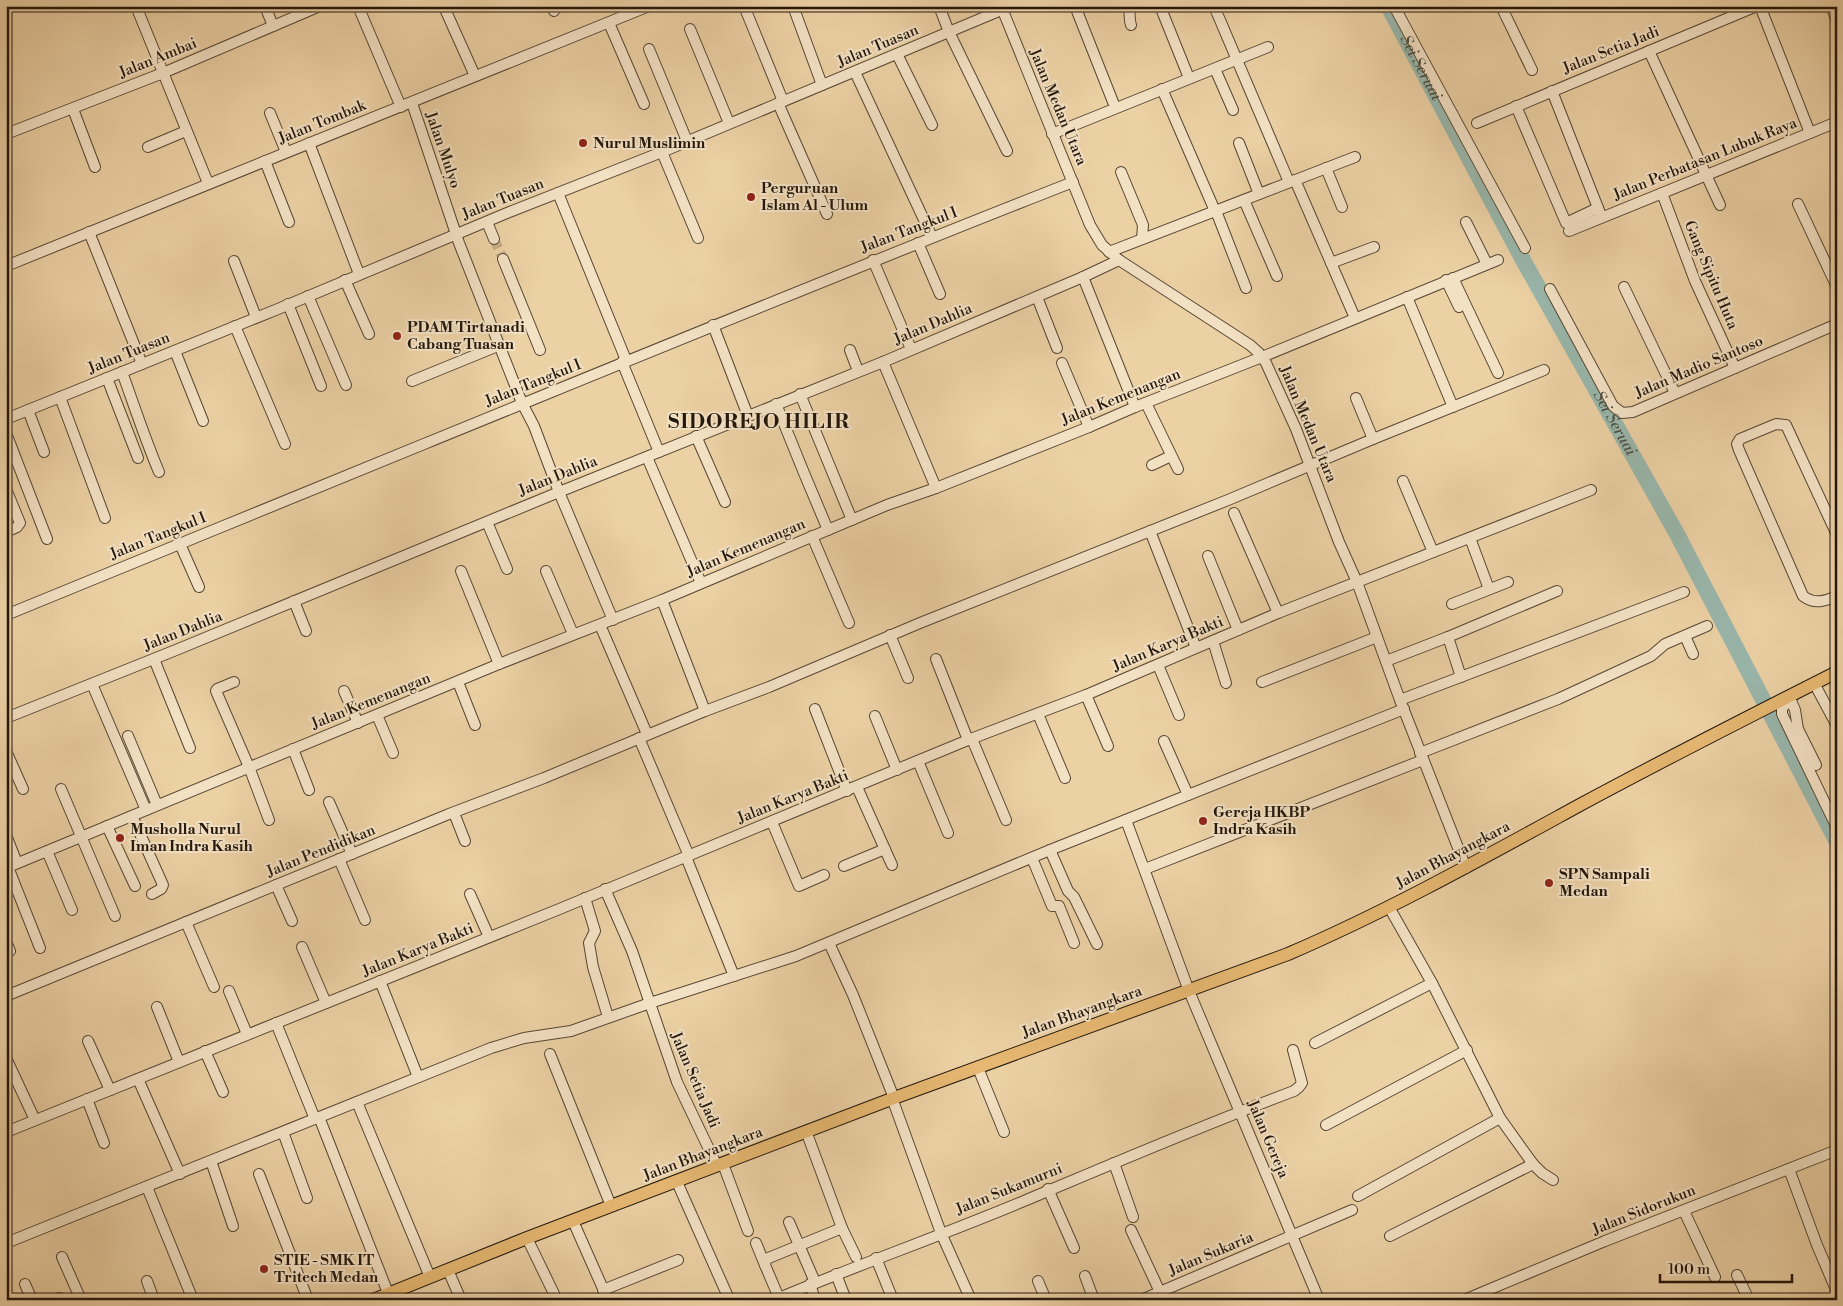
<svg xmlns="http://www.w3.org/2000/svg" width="1843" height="1306" font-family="'Libre Bodoni',serif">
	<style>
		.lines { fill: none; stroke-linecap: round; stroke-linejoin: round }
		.river { stroke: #99b7ac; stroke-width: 16 }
		.minor-tunnel { stroke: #c4ac86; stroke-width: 10; stroke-dasharray: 10 5; stroke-linecap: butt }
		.minor-casing { stroke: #564632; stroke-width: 12 }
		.major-casing { stroke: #24170c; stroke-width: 14 }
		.minor { stroke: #f3e1c4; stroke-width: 10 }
		.major { stroke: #e6b872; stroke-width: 12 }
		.poi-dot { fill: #8f2418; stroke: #f3e1c4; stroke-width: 2 }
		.labels { text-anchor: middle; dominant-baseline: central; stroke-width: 4; stroke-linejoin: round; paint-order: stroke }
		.street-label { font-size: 15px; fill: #24170c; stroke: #f3e1c4 }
		.poi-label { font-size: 15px; font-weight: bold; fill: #24170c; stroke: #f3e1c4; text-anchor: start }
		.water-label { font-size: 16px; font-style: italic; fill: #4d4f44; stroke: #f3e1c4 }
		.district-label { font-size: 20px; font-weight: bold; letter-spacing: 1px; fill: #24170c; stroke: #f3e1c4 }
	</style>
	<rect width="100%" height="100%" fill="#ecd1a5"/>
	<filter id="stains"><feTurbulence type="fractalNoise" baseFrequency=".004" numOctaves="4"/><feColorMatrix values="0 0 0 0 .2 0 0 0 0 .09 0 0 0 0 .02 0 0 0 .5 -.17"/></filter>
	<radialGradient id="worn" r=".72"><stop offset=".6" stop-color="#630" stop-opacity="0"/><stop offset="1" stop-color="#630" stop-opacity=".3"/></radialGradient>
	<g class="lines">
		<path class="river" id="s1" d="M1388,6L1523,260L1677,534L1837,842"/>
		<polyline class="minor-tunnel" points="494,239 503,259"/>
		<defs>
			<g id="minor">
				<polyline points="136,6 208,183"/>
				<polyline points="265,6 273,26"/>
				<polyline points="358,6 401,107"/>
				<polyline points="552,6 554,11"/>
				<polyline points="744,6 783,101"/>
				<polyline points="793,6 822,85"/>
				<polyline points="939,6 949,32 1007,151"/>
				<polyline points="1001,6 1090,225 1102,245 1119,260 1250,345 1259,353 1266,363 1296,429 1339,542 1357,582 1400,700 1466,868"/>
				<polyline points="1075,6 1113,102"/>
				<path d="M1129,6C1131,11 1128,17 1131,25"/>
				<polyline points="1160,6 1189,78"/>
				<polyline points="1214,6 1289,182"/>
				<polyline points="1394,6 1525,248"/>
				<polyline points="1501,6 1532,70"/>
				<polyline points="1760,6 1810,133"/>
				<polyline points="1831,6 1837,21"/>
				<polyline points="445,9 475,76"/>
				<polyline points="609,23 644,104"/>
				<polyline points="690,29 729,123"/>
				<polyline points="649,49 687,141"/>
				<polyline points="1649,51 1720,205"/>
				<polyline points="897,54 932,125"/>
				<polyline points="1215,69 1233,110"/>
				<polyline points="855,72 932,237"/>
				<polyline points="1162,89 1215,211"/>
				<polyline points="1552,91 1600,213"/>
				<polyline points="412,103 459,243 522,403 534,426 559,492 613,620"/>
				<polyline points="778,103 827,214"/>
				<polyline points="1516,106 1566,223 1598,208"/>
				<polyline points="73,109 95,167"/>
				<polyline points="270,113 286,152"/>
				<polyline points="1477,123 1757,6"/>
				<polyline points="6,134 163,73 320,6"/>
				<polyline points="1052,134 1268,47"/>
				<polyline points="309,143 359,274"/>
				<polyline points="1239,143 1259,194"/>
				<polyline points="148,147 186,131"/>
				<polyline points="662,152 698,238"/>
				<polyline points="265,161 289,222"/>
				<polyline points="1326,168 1342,207"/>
				<polyline points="1121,172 1143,225 1142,239"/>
				<polyline points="1295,180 1355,318"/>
				<polyline points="558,193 626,360"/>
				<polyline points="1662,193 1695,281 1735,368"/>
				<polyline points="1244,200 1277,276"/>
				<polyline points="1798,204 1837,287"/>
				<polyline points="1216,211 1246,288"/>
				<polyline points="487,222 494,239"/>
				<polyline points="1466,222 1487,264"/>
				<polyline points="1569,231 1837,122"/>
				<polyline points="89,232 142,364"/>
				<polyline points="918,243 940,294"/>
				<polyline points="1109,252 1355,157"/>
				<polyline points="503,259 540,350"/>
				<polyline points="873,260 911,349"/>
				<polyline points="234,261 256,317"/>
				<polyline points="1331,263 1374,247"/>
				<polyline points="6,266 649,6"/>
				<polyline points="1083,277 1135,407"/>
				<polyline points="1453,278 1498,373"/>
				<polyline points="345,280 369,334"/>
				<polyline points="1446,280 1459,307"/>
				<polyline points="1624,287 1675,393"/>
				<polyline points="1550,289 1613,406 1622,413 1633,412 1837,324"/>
				<polyline points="308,296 346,385"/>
				<polyline points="1037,297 1057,348"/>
				<polyline points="1407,297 1453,407"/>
				<polyline points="288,304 321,386"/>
				<polyline points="713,325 748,416"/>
				<polyline points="235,326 285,444"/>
				<polyline points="850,350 858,371"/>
				<polyline points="175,351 203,421"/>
				<polyline points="622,362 659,452"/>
				<polyline points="883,362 936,488"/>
				<polyline points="1062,363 1089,427"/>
				<path d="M122,372C134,405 145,439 159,472"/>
				<polyline points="107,378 138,458"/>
				<polyline points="412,381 500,345"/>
				<polyline points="800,394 852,520"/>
				<polyline points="60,397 105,518"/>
				<polyline points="1356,398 1373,439"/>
				<polyline points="1146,403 1178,469"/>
				<polyline points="776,404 804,473 828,530"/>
				<polyline points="28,410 44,452"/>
				<polyline points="6,419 278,309 507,213 662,152 1011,6"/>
				<polyline points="6,433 47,539"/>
				<polyline points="696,436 725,502"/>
				<polyline points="647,457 701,583"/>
				<polyline points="1152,465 1171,456"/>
				<polyline points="1403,481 1433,552"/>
				<polyline points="6,489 20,523 17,527 6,532"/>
				<polyline points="1234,513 1278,613"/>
				<polyline points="487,522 507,569"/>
				<polyline points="1150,531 1196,648"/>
				<path d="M1837,535L1786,425L1776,424L1740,439L1737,444L1739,450L1803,596C1815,605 1825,601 1837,596"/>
				<polyline points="812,536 849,623"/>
				<polyline points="1470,538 1489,589"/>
				<polyline points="180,544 199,587"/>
				<polyline points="1208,556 1238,630"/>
				<polyline points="461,571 499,664"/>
				<polyline points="546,571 573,634"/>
				<polyline points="662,600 705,711"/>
				<polyline points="294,601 306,631"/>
				<polyline points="1452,604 1508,582"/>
				<path d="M6,615C145,558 285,501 424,444C640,356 856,267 1073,182"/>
				<polyline points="600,625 647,734"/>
				<polyline points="890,635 908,678"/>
				<polyline points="1685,636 1693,654"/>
				<polyline points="1448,637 1461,677"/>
				<polyline points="1213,641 1226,683"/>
				<polyline points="154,659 190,748"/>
				<polyline points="936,659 968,740"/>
				<polyline points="1386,661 1448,637 1557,591"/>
				<polyline points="1158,665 1179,715"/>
				<polyline points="234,682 217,689 216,691 249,767 269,820"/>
				<polyline points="458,682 475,725"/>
				<polyline points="1262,682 1377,637"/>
				<polyline points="1814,683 1837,726"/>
				<polyline points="92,684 146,810"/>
				<polyline points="344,691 358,723"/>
				<polyline points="1086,695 1108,746"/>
				<polyline points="1789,696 1795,710 1798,729 1816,765"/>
				<polyline points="1400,700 1684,592"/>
				<polyline points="1790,700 1782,708 1782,714 1837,828"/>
				<polyline points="815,709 847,791"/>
				<polyline points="1038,714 1065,778"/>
				<polyline points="377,715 393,753"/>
				<polyline points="875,716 897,770"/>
				<polyline points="6,718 176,650 559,492 883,362 1083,277 1119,260"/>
				<polyline points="128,736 157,805"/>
				<polyline points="639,738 689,856"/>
				<polyline points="972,739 1006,820"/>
				<polyline points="1164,741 1188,795"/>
				<polyline points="293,749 309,790"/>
				<polyline points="6,751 23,789"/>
				<polyline points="1420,753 1558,699 1651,656 1665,644 1707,626"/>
				<polyline points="918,761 948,833"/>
				<polyline points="857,787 892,865"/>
				<polyline points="61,789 115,916"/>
				<polyline points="329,802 352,854"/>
				<polyline points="454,813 465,841"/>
				<polyline points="132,816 163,885 161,889 152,894"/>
				<polyline points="1126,820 1189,991 1319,1300"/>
				<polyline points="772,822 799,886 824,875"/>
				<polyline points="107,826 135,886"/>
				<polyline points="6,835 17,863"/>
				<polyline points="1050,850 1068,891 1074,897 1097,944"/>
				<polyline points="47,851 72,910"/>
				<polyline points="686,857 734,976"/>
				<polyline points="1032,858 1052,906 1059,906 1074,943"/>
				<polyline points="339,859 365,920"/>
				<polyline points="844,866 885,849"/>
				<polyline points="8,867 40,948"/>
				<polyline points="6,868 499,664 662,600 887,505 936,488 1089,427 1135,407 1262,357 1498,260"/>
				<polyline points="1145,869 1423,760"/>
				<polyline points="276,885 292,921"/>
				<polyline points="605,889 632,951 677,1082 717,1166"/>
				<polyline points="470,894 489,937"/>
				<polyline points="585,898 595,931 589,943 593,967 608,1017"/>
				<polyline points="1389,907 1432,983 1500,1118 1533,1164 1390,1236"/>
				<polyline points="186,922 214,987"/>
				<polyline points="6,941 10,951"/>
				<polyline points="829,943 853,995 894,1098"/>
				<polyline points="302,947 326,1003"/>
				<polyline points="380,981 418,1077"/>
				<polyline points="229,991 247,1034"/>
				<polyline points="6,996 449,814 544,778 705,711 769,687 920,623 1228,500 1373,439 1544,370"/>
				<polyline points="157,1007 179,1062"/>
				<polyline points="276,1023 315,1119"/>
				<polyline points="88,1041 110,1090"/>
				<polyline points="1315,1043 1432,983"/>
				<polyline points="205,1051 223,1092"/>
				<polyline points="550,1054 611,1206"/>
				<polyline points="6,1058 35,1120"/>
				<polyline points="978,1068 1004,1132"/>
				<polyline points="138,1079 180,1174"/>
				<polyline points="892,1098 941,1233 971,1300"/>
				<polyline points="87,1099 104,1143"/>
				<polyline points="357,1102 430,1277"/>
				<polyline points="319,1117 388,1293"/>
				<polyline points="1326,1125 1467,1050"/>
				<polyline points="806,1131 842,1228 856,1257"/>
				<polyline points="6,1132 557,910 968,740 1086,695 1278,613 1591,490"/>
				<polyline points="283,1132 307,1198"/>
				<polyline points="211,1161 233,1226"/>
				<polyline points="1114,1163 1133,1217"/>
				<polyline points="723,1164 748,1231"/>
				<polyline points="1533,1164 1542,1173 1553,1180"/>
				<polyline points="1789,1169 1817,1245 1837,1292"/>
				<polyline points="259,1174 308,1300"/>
				<polyline points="677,1182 729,1299"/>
				<polyline points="147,1187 193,1300"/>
				<polyline points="1048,1189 1074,1248"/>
				<polyline points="1358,1196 1500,1118"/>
				<polyline points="1684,1211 1715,1277"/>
				<polyline points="573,1221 608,1300"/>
				<polyline points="789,1222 815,1282"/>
				<path d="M842,1228L766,1259L765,1265L779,1298C860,1264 943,1235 1024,1201C1114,1163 1203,1125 1294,1091L1299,1087L1302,1083L1293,1050"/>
				<polyline points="1131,1230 1160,1292"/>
				<polyline points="527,1238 557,1300"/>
				<polyline points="6,1243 491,1048 524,1038 571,1031 650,1003 796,956 1050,850 1404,709"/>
				<polyline points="756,1243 765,1265"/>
				<polyline points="62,1257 81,1300"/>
				<polyline points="876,1258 893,1300"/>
				<polyline points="448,1270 461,1300"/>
				<polyline points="836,1274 846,1300"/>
				<polyline points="1737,1275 1749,1300"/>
				<polyline points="1085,1276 1094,1300"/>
				<polyline points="147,1281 154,1300"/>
				<polyline points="1038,1281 1046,1300"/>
				<polyline points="25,1284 32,1300"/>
				<polyline points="810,1284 815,1300"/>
				<polyline points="603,1290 678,1260"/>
				<polyline points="59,1298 60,1300"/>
				<polyline points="1141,1300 1352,1210"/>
				<polyline points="1464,1300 1605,1241 1837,1150"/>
			</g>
			<path id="major" d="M373,1300L527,1238L894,1098L1288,954C1388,911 1483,858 1578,806C1663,760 1750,716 1837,672"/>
		</defs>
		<use href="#minor" class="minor-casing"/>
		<use href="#major" class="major-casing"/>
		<use href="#minor" class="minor"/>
		<use href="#major" class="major"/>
	</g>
	<g class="poi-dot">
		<circle cx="583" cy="143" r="5"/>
		<circle cx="751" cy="197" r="5"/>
		<circle cx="397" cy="336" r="5"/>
		<circle cx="1203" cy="821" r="5"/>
		<circle cx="120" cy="838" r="5"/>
		<circle cx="1549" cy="883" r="5"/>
		<circle cx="264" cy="1269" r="5"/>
	</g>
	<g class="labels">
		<g class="street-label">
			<text transform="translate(878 46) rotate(-23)">Jalan Tuasan</text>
			<text transform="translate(1611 50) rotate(-22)">Jalan Setia Jadi</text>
			<text transform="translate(158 58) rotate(-22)">Jalan Ambai</text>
			<text transform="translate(1058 107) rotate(67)">Jalan Medan Utara</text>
			<text transform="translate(322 122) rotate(-22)">Jalan Tombak</text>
			<text transform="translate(443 150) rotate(71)">Jalan Mulyo</text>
			<text transform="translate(1705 159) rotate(-22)">Jalan Perbatasan Lubuk Raya</text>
			<text transform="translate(503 199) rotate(-22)">Jalan Tuasan</text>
			<text transform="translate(909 230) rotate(-21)">Jalan Tangkul I</text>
			<text transform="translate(1711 275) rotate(67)">Gang Sipitu Huta</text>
			<text transform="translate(933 324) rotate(-23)">Jalan Dahlia</text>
			<text transform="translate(129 353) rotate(-22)">Jalan Tuasan</text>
			<text transform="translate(1699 367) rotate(-23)">Jalan Madio Santoso</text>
			<text transform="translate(533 383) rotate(-22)">Jalan Tangkul I</text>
			<text transform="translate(1121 397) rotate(-22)">Jalan Kemenangan</text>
			<text transform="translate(1308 424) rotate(67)">Jalan Medan Utara</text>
			<text transform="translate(558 476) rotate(-22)">Jalan Dahlia</text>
			<text transform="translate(158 536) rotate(-22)">Jalan Tangkul I</text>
			<text transform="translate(746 548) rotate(-23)">Jalan Kemenangan</text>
			<text transform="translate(183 631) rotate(-22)">Jalan Dahlia</text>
			<text transform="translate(1168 644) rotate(-23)">Jalan Karya Bakti</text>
			<text transform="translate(371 701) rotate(-22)">Jalan Kemenangan</text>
			<text transform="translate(793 797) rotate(-22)">Jalan Karya Bakti</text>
			<text transform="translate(321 851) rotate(-22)">Jalan Pendidikan</text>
			<text transform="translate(1453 855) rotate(-28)">Jalan Bhayangkara</text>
			<text transform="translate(418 950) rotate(-22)">Jalan Karya Bakti</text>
			<text transform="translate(1082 1012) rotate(-20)">Jalan Bhayangkara</text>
			<text transform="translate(695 1080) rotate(67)">Jalan Setia Jadi</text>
			<text transform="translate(1268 1139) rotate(67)">Jalan Gereja</text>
			<text transform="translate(703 1154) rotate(-21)">Jalan Bhayangkara</text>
			<text transform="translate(1009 1189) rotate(-22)">Jalan Sukamurni</text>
			<text transform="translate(1644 1210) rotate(-22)">Jalan Sidorukun</text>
			<text transform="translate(1211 1254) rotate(-23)">Jalan Sukaria</text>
		</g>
		<g class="poi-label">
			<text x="593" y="143">Nurul Muslimin</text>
			<text x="761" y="188">Perguruan<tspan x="761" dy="17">Islam Al - Ulum</tspan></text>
			<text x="407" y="327">PDAM Tirtanadi<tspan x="407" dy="17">Cabang Tuasan</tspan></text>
			<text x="1213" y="812">Gereja HKBP<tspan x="1213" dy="17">Indra Kasih</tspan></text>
			<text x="130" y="829">Musholla Nurul<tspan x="130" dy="17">Iman Indra Kasih</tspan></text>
			<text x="1559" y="874">SPN Sampali<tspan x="1559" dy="17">Medan</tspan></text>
			<text x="274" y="1260">STIE - SMK IT<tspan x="274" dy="17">Tritech Medan</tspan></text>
		</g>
		<g class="water-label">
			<text stroke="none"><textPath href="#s1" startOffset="70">Sei Seruai</textPath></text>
			<text stroke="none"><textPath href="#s1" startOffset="475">Sei Seruai</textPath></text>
		</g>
		<g class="district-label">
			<text x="759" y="422">SIDOREJO HILIR</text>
		</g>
	</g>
	<rect width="1843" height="1306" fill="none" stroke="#ecd1a5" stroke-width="25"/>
	<rect x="8" y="8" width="1828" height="1291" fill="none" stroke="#24170c" stroke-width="2.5"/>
	<rect x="12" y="12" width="1818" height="1281" fill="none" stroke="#24170c"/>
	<path d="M1660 1274v8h132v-8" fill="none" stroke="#24170c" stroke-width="2.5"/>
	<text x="1668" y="1274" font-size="15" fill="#24170c" stroke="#f3e1c4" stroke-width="4" paint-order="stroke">100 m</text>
	<rect width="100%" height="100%" filter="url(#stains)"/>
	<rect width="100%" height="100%" fill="url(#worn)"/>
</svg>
